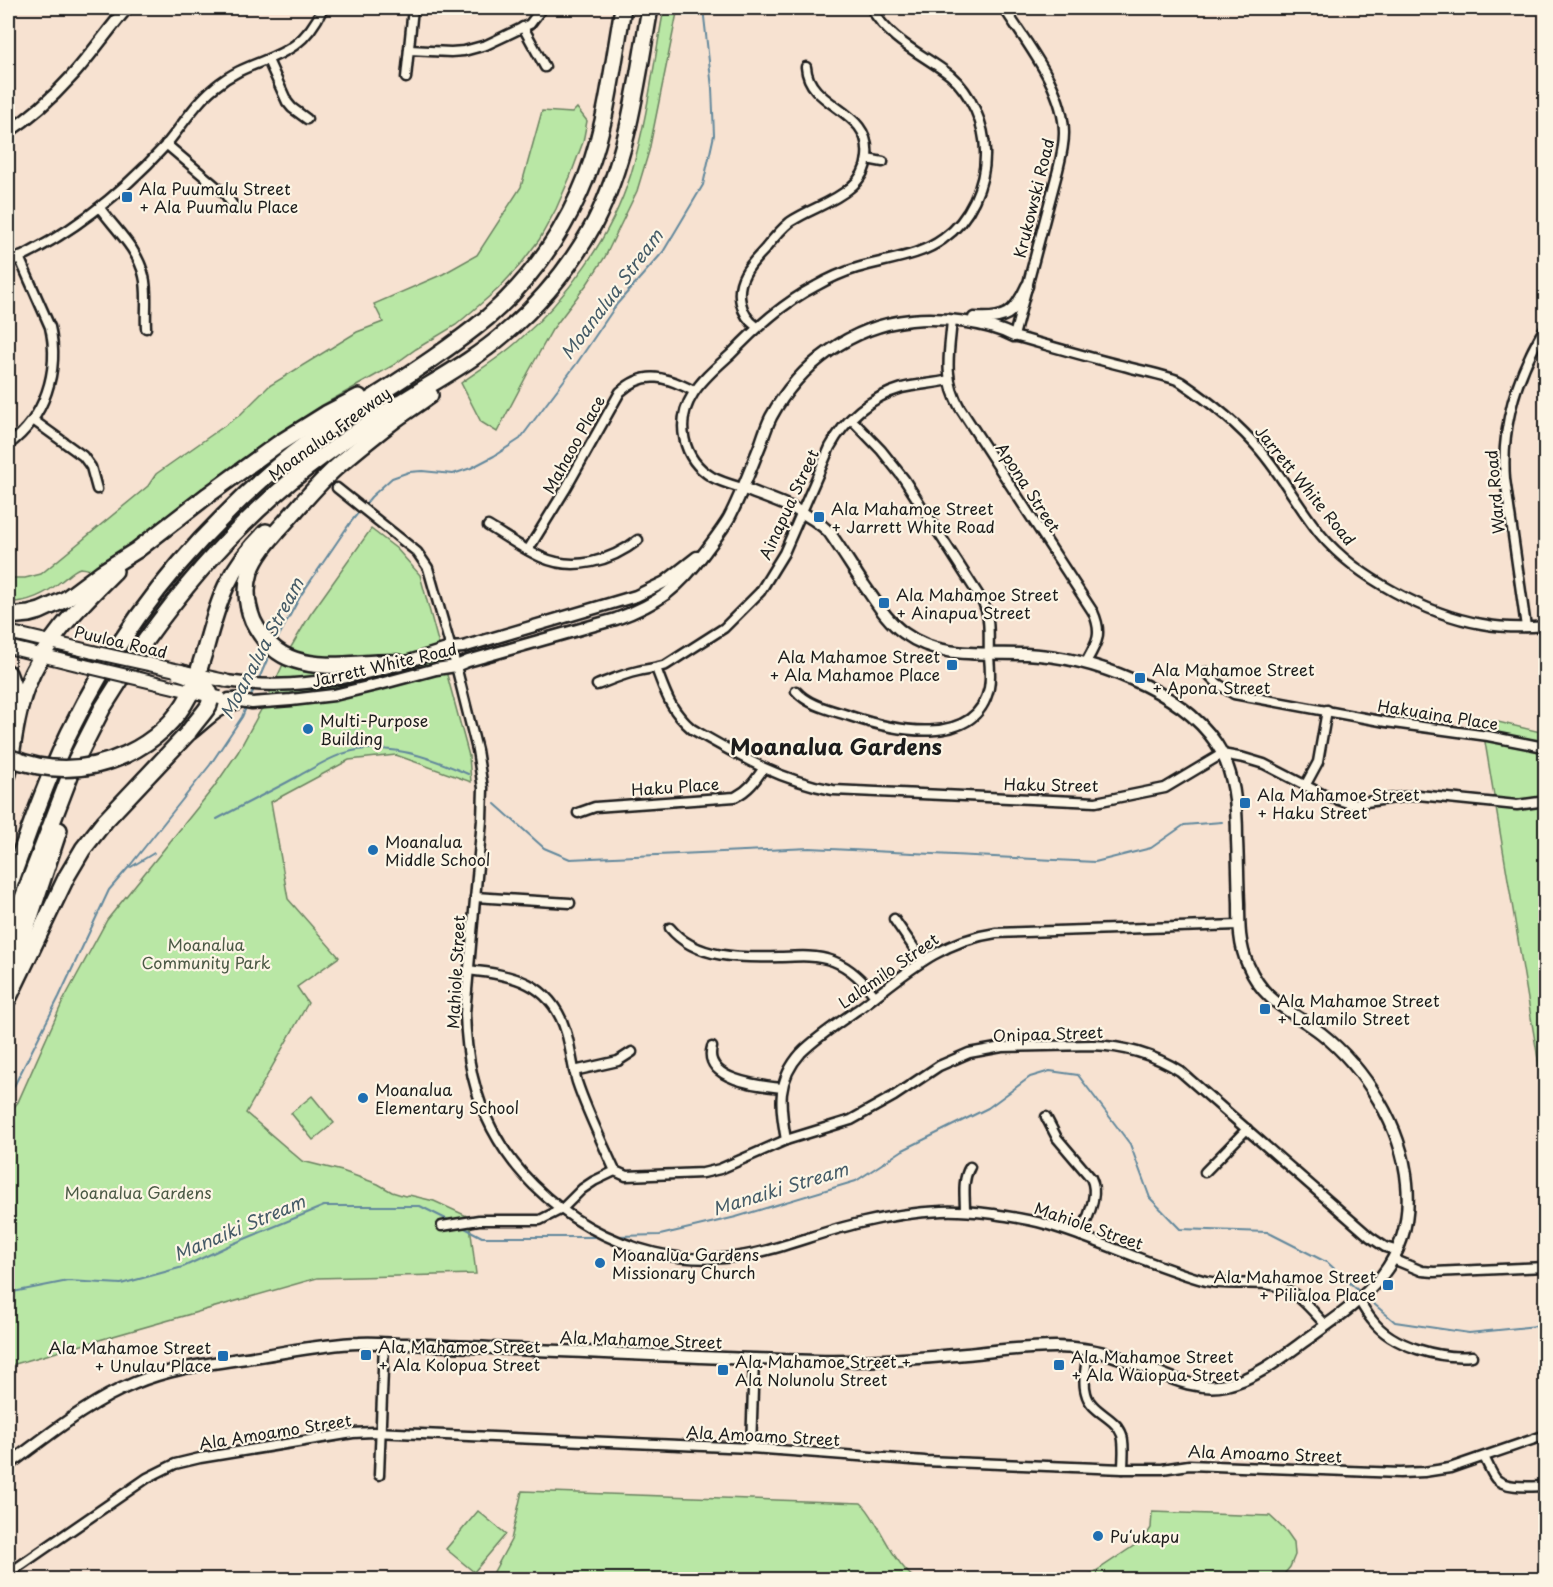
<svg xmlns="http://www.w3.org/2000/svg" width="1553" height="1587" font-family="'Playpen Sans',sans-serif">
	<style>
		.green { fill: #b9e7a5; stroke: #6a8260; stroke-width: 1.5 }
		.lines { fill: none; stroke-linecap: round; stroke-linejoin: round }
		.stream { stroke: #62889c; stroke-width: 2 }
		.minor-casing { stroke: #1c1c1c; stroke-width: 13 }
		.tertiary-casing { stroke: #1c1c1c; stroke-width: 15 }
		.secondary-casing { stroke: #1c1c1c; stroke-width: 16 }
		.motorway-casing { stroke: #1c1c1c; stroke-width: 20 }
		.minor { stroke: #fcf5e5; stroke-width: 8 }
		.tertiary { stroke: #fcf5e5; stroke-width: 10 }
		.secondary { stroke: #fcf5e5; stroke-width: 12 }
		.motorway { stroke: #fcf5e5; stroke-width: 15 }
		.secondary-bridge-casing { stroke: #1c1c1c; stroke-width: 16; stroke-linecap: butt }
		.motorway-bridge-casing { stroke: #1c1c1c; stroke-width: 20; stroke-linecap: butt }
		.secondary-bridge { stroke: #fcf5e5; stroke-width: 12 }
		.motorway-bridge { stroke: #fcf5e5; stroke-width: 15 }
		.poi-dot { fill: #1f6fb2; stroke: #fcf5e5; stroke-width: 2 }
		.labels { text-anchor: middle; dominant-baseline: central; stroke-width: 4.5; stroke-linejoin: round; paint-order: stroke }
		.poi-label { font-size: 16px; fill: #1c1c1c; stroke: #fcf5e5; text-anchor: start }
		.street-label { font-size: 16px; fill: #1c1c1c; stroke: #fcf5e5 }
		.park-label { font-size: 16px; fill: #4b5945; stroke: #fcf5e5 }
		.water-label { font-size: 18px; font-style: italic; fill: #455b67; stroke: #fcf5e5 }
		.district-label { font-size: 22px; font-weight: bold; fill: #1c1c1c; stroke: #fcf5e5 }
	</style>
	<rect width="100%" height="100%" fill="#f7e2d1"/>
	<filter id="ink" filterUnits="userSpaceOnUse"><feTurbulence type="fractalNoise" baseFrequency=".0167" numOctaves="2"/><feDisplacementMap in="SourceGraphic" scale="12" xChannelSelector="R" yChannelSelector="G"/><feConvolveMatrix kernelMatrix="1 2 1 2 8 2 1 2 1" color-interpolation-filters="sRGB"/></filter>
	<g filter="url(#ink)">
		<g class="green">
			<path d="M664,8H678L649,151L637,191L605,257L587,284L552,330L529,371L497,432L481,422L461,383C479,370 499,358 516,343C567,298 611,238 631,174C647,120 654,63 664,8Z"/>
			<path d="M577,108L587,121L583,142L570,177L556,209L539,240L520,265L498,289L456,325L416,349L392,366L321,406L264,443L94,571C90,570 84,568 80,568C73,570 66,578 60,582C46,594 27,603 8,602V578H25L41,574L148,486L156,474L240,415L269,386L357,332L383,322L374,304L443,274L477,255L521,187L542,111L572,113Z"/>
			<polygon points="371,529 397,549 420,575 469,756 471,782 396,755 349,760 271,802 288,899 339,957 297,987 308,1003 246,1113 302,1161 342,1171 378,1184 392,1192 405,1196 409,1195 434,1201 469,1217 476,1274 317,1278 8,1366 8,1115 18,1102 63,1001 107,920 214,787 238,752 268,697 291,647 310,615"/>
			<polygon points="1481,718 1545,733 1545,1101"/>
			<polygon points="312,1096 334,1123 313,1140 291,1113"/>
			<path d="M522,1491L861,1503C869,1510 873,1519 878,1527C888,1545 899,1566 915,1579H490L511,1540Z"/>
			<polygon points="478,1511 506,1534 474,1572 446,1549"/>
			<polygon points="1152,1512 1270,1516 1287,1532 1294,1542 1295,1555 1290,1567 1280,1579 1079,1579 1090,1575 1144,1539 1151,1528"/>
		</g>
		<g class="lines">
			<g class="stream">
				<polyline points="275,643 301,595 350,523 371,497 392,478 409,472 422,471 453,474 471,468 494,456 520,439 577,363 617,304 663,252 703,185 714,135 712,88 703,8"/>
				<polyline points="258,681 270,653"/>
				<polyline points="249,700 254,689"/>
				<polyline points="495,804 544,848 570,859 810,848 1095,862 1151,848 1184,825 1222,822"/>
				<path d="M217,819C243,805 269,792 295,778C317,766 341,750 366,749C403,747 436,760 468,774"/>
				<polyline points="131,867 154,853"/>
				<polyline points="8,1098 59,997 109,890 128,868 210,765 242,717 247,705"/>
				<polyline points="461,1226 482,1237 602,1237"/>
				<polyline points="617,1236 660,1235 736,1217 856,1181 903,1150 988,1108 1030,1077 1050,1071 1078,1075 1130,1144 1150,1198 1180,1229 1267,1232 1328,1263 1361,1293"/>
				<polyline points="8,1293 68,1281 121,1284 183,1267 230,1245 324,1206 420,1206 450,1221"/>
				<polyline points="1367,1298 1395,1322 1469,1333 1537,1326 1546,1330"/>
			</g>
			<defs>
				<g id="minor">
					<polyline points="112,8 121,15"/>
					<path d="M1004,8C1027,44 1064,89 1064,133C1064,146 1061,158 1058,170L1014,336C1050,346 1087,357 1124,366C1137,370 1171,376 1181,382C1209,401 1238,424 1260,450C1283,477 1299,508 1321,535C1356,577 1428,615 1482,624C1503,628 1525,628 1546,626"/>
					<polyline points="523,27 545,67"/>
					<polyline points="409,50 451,52 464,51 486,45 530,24 542,8"/>
					<polyline points="268,60 287,102 292,108 307,119"/>
					<polyline points="406,78 413,8"/>
					<polyline points="166,144 225,194 235,208"/>
					<polyline points="867,159 883,162"/>
					<path d="M100,208C115,229 138,249 144,276C148,292 145,311 146,328"/>
					<path d="M8,263C69,236 120,195 165,146C182,126 195,103 215,87C256,52 296,67 323,8"/>
					<path d="M952,321C949,353 943,379 960,408L1093,612C1103,634 1097,643 1086,662"/>
					<path d="M757,327C740,315 735,292 745,274C750,264 758,257 765,249C773,239 780,230 790,222C809,209 833,203 850,188C860,180 866,169 867,157C872,108 809,109 806,67"/>
					<polyline points="33,420 83,456 91,467 97,489"/>
					<path d="M8,445C45,418 60,371 50,327L19,257"/>
					<path d="M337,488L417,552L428,568L456,666L477,750L483,788L482,820L465,1013C466,1053 473,1093 492,1129C535,1211 631,1266 724,1258C772,1254 814,1233 860,1223C885,1217 916,1212 942,1211C960,1210 976,1212 994,1214C1011,1217 1028,1219 1045,1224C1100,1240 1151,1266 1206,1281C1231,1287 1260,1279 1283,1288C1301,1295 1313,1312 1326,1325"/>
					<path d="M742,488C732,485 721,482 712,477C682,459 675,422 693,394C702,379 718,366 731,354C756,328 783,303 816,286C828,279 844,272 857,268C886,259 919,257 943,239C970,220 986,184 985,152C985,125 971,93 950,75C920,52 891,42 871,8"/>
					<path d="M488,526C505,536 523,549 541,557C574,572 611,561 638,540"/>
					<path d="M528,550L565,490L620,392C646,368 667,378 694,391"/>
					<path d="M1526,627L1505,479C1501,425 1518,372 1546,326"/>
					<path d="M656,668C666,694 670,710 692,729C739,756 779,780 833,790L1096,802L1165,788L1222,754L1244,758L1264,764L1326,796L1351,804L1418,795L1517,805L1546,801"/>
					<polyline points="1206,672 1218,684 1234,694 1386,722 1488,736 1544,747"/>
					<path d="M597,685C610,680 624,674 638,671C647,669 656,668 666,665L724,628L760,592L784,553L830,447C845,419 871,397 902,388C917,384 933,384 949,380"/>
					<path d="M796,691C809,706 832,710 850,716C891,730 976,750 989,688C991,678 990,667 989,656C988,637 991,619 983,602L904,479L881,450L851,419"/>
					<polyline points="1305,786 1318,762 1327,710"/>
					<path d="M578,813L595,807L735,797C749,790 755,781 763,769"/>
					<polyline points="475,897 570,903"/>
					<polyline points="894,919 923,961"/>
					<path d="M670,928C696,960 744,958 782,957C800,956 817,955 833,961C851,968 863,981 875,996"/>
					<path d="M468,970C513,975 551,982 566,1032C571,1048 572,1065 577,1082C587,1112 602,1142 615,1171"/>
					<path d="M712,1047C702,1080 761,1086 782,1088"/>
					<polyline points="574,1071 618,1061 632,1052"/>
					<path d="M1046,1117L1057,1138L1091,1178C1100,1196 1086,1219 1081,1236"/>
					<path d="M786,1140C780,1105 776,1081 801,1053C818,1036 840,1022 860,1008C904,975 939,941 996,933L1239,925"/>
					<polyline points="1205,1172 1247,1129"/>
					<path d="M965,1210C965,1195 962,1180 970,1167"/>
					<path d="M442,1226L479,1220H540L562,1209L582,1189L594,1181L615,1171L626,1176L703,1173L720,1169L786,1140L851,1120L894,1096L939,1066L969,1053L1002,1047L1092,1045C1125,1046 1153,1054 1180,1071L1370,1237L1385,1247L1398,1251"/>
					<polyline points="1393,1259 1422,1271 1434,1272 1546,1267"/>
					<path d="M1359,1300C1363,1307 1367,1314 1372,1320C1392,1347 1441,1359 1472,1356"/>
					<path d="M1088,1350C1087,1363 1082,1380 1086,1393C1090,1412 1116,1417 1122,1435C1125,1446 1123,1458 1123,1469"/>
					<polyline points="751,1448 754,1359"/>
					<path d="M1484,1457C1488,1464 1491,1473 1496,1479C1506,1489 1532,1486 1546,1486"/>
					<polyline points="379,1475 384,1343"/>
					<polyline points="8,1574 147,1478 175,1464 200,1458 353,1433 373,1432 751,1448 925,1461 1123,1469 1162,1469 1189,1465 1400,1473 1424,1472 1450,1468 1546,1435"/>
				</g>
				<g id="tertiary">
					<path d="M8,132C31,117 52,98 71,77C91,55 108,30 127,8"/>
					<path d="M974,318C1005,320 1014,315 1027,286"/>
					<path d="M226,681C253,685 279,686 306,683C355,679 404,663 450,648L463,647L636,596L665,582L697,557"/>
					<path d="M229,699L252,703L291,700L334,695L380,684L436,669L456,666L468,661L616,619C659,603 678,589 705,552C713,541 722,530 729,518C741,495 751,468 761,443C764,434 767,425 771,417C799,365 851,326 911,320C942,317 987,322 1014,336"/>
					<path d="M8,1465C48,1436 88,1402 135,1383C170,1368 208,1364 246,1358C283,1353 321,1344 359,1343C376,1342 393,1344 409,1344C443,1346 477,1347 511,1349C612,1353 713,1358 815,1361C866,1362 916,1359 966,1354C996,1351 1025,1347 1055,1347C1080,1347 1106,1352 1129,1361C1161,1372 1190,1392 1226,1385C1254,1379 1280,1359 1303,1342C1362,1300 1415,1266 1407,1183C1402,1127 1365,1068 1321,1033C1291,1010 1265,1004 1248,965C1239,946 1239,925 1239,903C1238,882 1238,861 1237,840C1237,806 1235,772 1216,743C1179,688 1089,657 1026,654C984,652 941,660 904,633C887,621 876,602 864,585C852,567 841,549 829,532C805,509 772,500 742,488"/>
				</g>
				<g id="secondary">
					<polyline points="8,632 93,652"/>
					<polyline points="8,647 85,666"/>
				</g>
				<g id="motorway">
					<polyline points="8,616 29,614 40,611 66,599 102,572 137,550 208,495 278,444 326,414 359,397"/>
					<path d="M205,650C219,598 227,571 266,532"/>
					<path d="M399,663C365,661 328,671 295,660C276,654 262,639 253,621C247,606 245,588 250,572C257,552 273,536 287,520C304,501 320,481 340,464C357,449 375,435 393,421C405,412 418,404 430,395"/>
					<polyline points="8,673 14,689 16,708"/>
					<path d="M8,774C13,745 16,715 26,688C43,641 81,605 115,571"/>
					<path d="M8,889C27,836 45,783 69,733C108,653 162,577 225,515C258,481 296,449 336,422C387,388 441,356 488,317C527,283 559,239 580,192C606,135 612,69 623,8"/>
					<path d="M8,937L76,760L102,709L145,641C195,571 253,507 323,456C351,435 380,415 410,397C442,377 475,359 504,334C541,303 572,265 595,222C629,155 637,80 650,8"/>
					<polyline points="8,979 31,914 59,830"/>
					<path d="M8,999L67,876L83,849L105,821L188,733C204,721 216,706 236,701"/>
				</g>
			</defs>
			<use href="#minor" class="minor-casing"/>
			<use href="#tertiary" class="tertiary-casing"/>
			<use href="#secondary" class="secondary-casing"/>
			<use href="#motorway" class="motorway-casing"/>
			<use href="#minor" class="minor"/>
			<use href="#tertiary" class="tertiary"/>
			<use href="#secondary" class="secondary"/>
			<use href="#motorway" class="motorway"/>
			<defs>
				<g id="secondary-bridge">
					<polyline points="93,652 226,681"/>
					<polyline points="85,666 220,698"/>
				</g>
				<g id="motorway-bridge">
					<path d="M179,672C193,676 216,686 209,705C207,710 192,726 188,733"/>
					<path d="M8,757C18,761 28,764 38,766C98,777 162,748 190,694C197,680 200,664 205,650"/>
				</g>
			</defs>
			<use href="#secondary-bridge" class="secondary-bridge-casing"/>
			<use href="#motorway-bridge" class="motorway-bridge-casing"/>
			<use href="#secondary-bridge" class="secondary-bridge"/>
			<use href="#motorway-bridge" class="motorway-bridge"/>
		</g>
	</g>
	<g class="poi-dot">
		<rect x="121" y="191" width="12" height="12" rx="3"/>
		<rect x="813" y="511" width="12" height="12" rx="3"/>
		<rect x="878" y="597" width="12" height="12" rx="3"/>
		<rect x="946" y="659" width="12" height="12" rx="3"/>
		<rect x="1134" y="672" width="12" height="12" rx="3"/>
		<circle cx="308" cy="729" r="6"/>
		<rect x="1239" y="797" width="12" height="12" rx="3"/>
		<circle cx="373" cy="850" r="6"/>
		<rect x="1259" y="1003" width="12" height="12" rx="3"/>
		<circle cx="363" cy="1098" r="6"/>
		<circle cx="600" cy="1263" r="6"/>
		<rect x="1382" y="1279" width="12" height="12" rx="3"/>
		<rect x="360" y="1349" width="12" height="12" rx="3"/>
		<rect x="217" y="1350" width="12" height="12" rx="3"/>
		<rect x="1053" y="1359" width="12" height="12" rx="3"/>
		<rect x="717" y="1364" width="12" height="12" rx="3"/>
		<circle cx="1098" cy="1536" r="6"/>
	</g>
	<g class="labels">
		<g class="poi-label">
			<text x="139" y="188">Ala Puumalu Street<tspan x="139" dy="18">+ Ala Puumalu Place</tspan></text>
			<text x="831" y="508">Ala Mahamoe Street<tspan x="831" dy="18">+ Jarrett White Road</tspan></text>
			<text x="896" y="594">Ala Mahamoe Street<tspan x="896" dy="18">+ Ainapua Street</tspan></text>
			<text x="940" y="656" text-anchor="end">Ala Mahamoe Street<tspan x="940" dy="18">+ Ala Mahamoe Place</tspan></text>
			<text x="1152" y="669">Ala Mahamoe Street<tspan x="1152" dy="18">+ Apona Street</tspan></text>
			<text x="320" y="720">Multi-Purpose<tspan x="320" dy="18">Building</tspan></text>
			<text x="1257" y="794">Ala Mahamoe Street<tspan x="1257" dy="18">+ Haku Street</tspan></text>
			<text x="385" y="841">Moanalua<tspan x="385" dy="18">Middle School</tspan></text>
			<text x="1277" y="1000">Ala Mahamoe Street<tspan x="1277" dy="18">+ Lalamilo Street</tspan></text>
			<text x="375" y="1089">Moanalua<tspan x="375" dy="18">Elementary School</tspan></text>
			<text x="612" y="1254">Moanalua Gardens<tspan x="612" dy="18">Missionary Church</tspan></text>
			<text x="1376" y="1276" text-anchor="end">Ala Mahamoe Street<tspan x="1376" dy="18">+ Pilialoa Place</tspan></text>
			<text x="378" y="1346">Ala Mahamoe Street<tspan x="378" dy="18">+ Ala Kolopua Street</tspan></text>
			<text x="211" y="1347" text-anchor="end">Ala Mahamoe Street<tspan x="211" dy="18">+ Unulau Place</tspan></text>
			<text x="1071" y="1356">Ala Mahamoe Street<tspan x="1071" dy="18">+ Ala Waiopua Street</tspan></text>
			<text x="735" y="1361">Ala Mahamoe Street +<tspan x="735" dy="18">Ala Nolunolu Street</tspan></text>
			<text x="1110" y="1536">Puʻukapu</text>
		</g>
		<g class="street-label">
			<text transform="translate(1033 198) rotate(-76)">Krukowski Road</text>
			<text transform="translate(329 433) rotate(-36)">Moanalua Freeway</text>
			<text transform="translate(573 444) rotate(-61)">Mahaoo Place</text>
			<text transform="translate(1306 485) rotate(51)">Jarrett White Road</text>
			<text transform="translate(1029 487) rotate(57)">Apona Street</text>
			<text transform="translate(1494 492) rotate(-95)">Ward Road</text>
			<text transform="translate(788 504) rotate(-65)">Ainapua Street</text>
			<text transform="translate(121 641) rotate(13)">Puuloa Road</text>
			<text transform="translate(384 664) rotate(-13)">Jarrett White Road</text>
			<text transform="translate(1438 714) rotate(9)">Hakuaina Place</text>
			<text transform="translate(1051 784) rotate(1)">Haku Street</text>
			<text transform="translate(675 786) rotate(-4)">Haku Place</text>
			<text transform="translate(888 970) rotate(-35)">Lalamilo Street</text>
			<text transform="translate(455 972) rotate(-87)">Mahiole Street</text>
			<text transform="translate(1048 1033) rotate(-2)">Onipaa Street</text>
			<text transform="translate(1089 1225) rotate(19)">Mahiole Street</text>
			<text transform="translate(641 1339) rotate(2)">Ala Mahamoe Street</text>
			<text transform="translate(275 1431) rotate(-9)">Ala Amoamo Street</text>
			<text transform="translate(763 1435) rotate(3)">Ala Amoamo Street</text>
			<text transform="translate(1265 1453) rotate(2)">Ala Amoamo Street</text>
		</g>
		<g class="park-label">
			<text x="206" y="944">Moanalua<tspan x="206" dy="18">Community Park</tspan></text>
			<text x="138" y="1192">Moanalua Gardens</text>
		</g>
		<g class="water-label">
			<text transform="translate(611 294) rotate(-53)">Moanalua Stream</text>
			<text transform="translate(261 648) rotate(-62)">Moanalua Stream</text>
			<text transform="translate(780 1188) rotate(-17)">Manaiki Stream</text>
			<text transform="translate(239 1227) rotate(-23)">Manaiki Stream</text>
		</g>
		<g class="district-label">
			<text x="836" y="745">Moanalua Gardens</text>
		</g>
	</g>
	<rect width="1553" height="1587" fill="none" stroke="#fcf5e5" stroke-width="30"/>
	<rect x="15" y="15" width="1523" height="1557" fill="none" stroke="#1c1c1c" stroke-width="2" filter="url(#ink)"/>
</svg>
